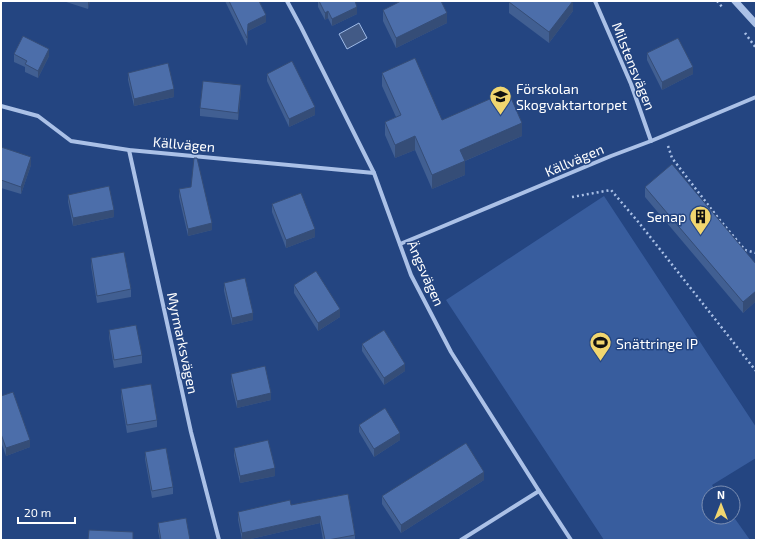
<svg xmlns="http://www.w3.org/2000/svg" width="757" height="541" font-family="'Exo 2',sans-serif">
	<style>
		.green { fill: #385d9e }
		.water { fill: #425a86; stroke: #9fbbe8 }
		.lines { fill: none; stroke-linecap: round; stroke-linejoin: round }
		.path { stroke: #abc1e7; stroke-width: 2.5; stroke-dasharray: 2 3; stroke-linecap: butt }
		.minor { stroke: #abc1e7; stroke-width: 4 }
		.tertiary { stroke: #abc1e7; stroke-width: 7 }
		.wall { fill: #415f92 }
		.shaded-wall { fill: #354d77 }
		.building { fill: #4c6eaa; stroke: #354d77 }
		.labels { text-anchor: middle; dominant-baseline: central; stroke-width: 3; stroke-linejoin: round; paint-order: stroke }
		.street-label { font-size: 14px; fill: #fff; stroke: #244581 }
		.poi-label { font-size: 14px; fill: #fff; stroke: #244581; text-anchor: start }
	</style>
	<rect width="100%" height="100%" fill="#244581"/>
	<polygon class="green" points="604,196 756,427 756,458 712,485 717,493 709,493 709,517 733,517 733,516 750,540 604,540 446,300"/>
	<polygon class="water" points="359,23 367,38 347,49 339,34"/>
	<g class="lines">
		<g class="path">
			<polyline points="717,1 723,8"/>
			<polyline points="745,33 756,48"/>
			<polyline points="668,146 672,158 719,219 745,250 756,253"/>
			<polyline points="572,197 611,190 640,224 756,371"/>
		</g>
		<g class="minor">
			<polyline points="287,1 301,27 374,173 411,275 451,352 539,491 571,540"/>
			<polyline points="595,1 631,84 651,141"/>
			<polyline points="1,106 38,116 71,141 129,150 374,173"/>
			<polyline points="129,150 191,432 219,540"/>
			<polyline points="400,244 434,230 611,156 651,141 756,97"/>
			<polyline points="461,540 539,491"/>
		</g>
		<polyline class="tertiary" points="735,1 756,24"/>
	</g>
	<g class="wall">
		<polygon points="63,1 90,1 88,9"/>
		<polygon points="225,1 259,1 266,22 248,31 247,46"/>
		<polygon points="318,1 355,1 357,14 332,26 328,18 325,20 318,7"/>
		<polygon points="509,2 573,11 549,43 509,13"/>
		<polygon points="383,10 447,23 396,48 383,21"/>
		<polygon points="647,53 693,74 662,90 647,60"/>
		<polygon points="14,54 49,56 38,78 25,72 25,67 14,62"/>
		<polygon points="128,73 174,97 134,106 128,80"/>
		<polygon points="382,73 442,120 522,136 465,161 465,175 432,189 415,150 395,158 385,135 385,122 396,117 382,86"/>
		<polygon points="267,74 315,115 289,127 267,81"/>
		<polygon points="241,92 238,120 200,116 200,108"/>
		<polygon points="1,147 31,165 21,194 1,188"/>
		<polygon points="191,187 212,230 188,236 179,197 179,189"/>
		<polygon points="645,187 756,264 756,301 743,313 645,197"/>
		<polygon points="68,195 114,217 73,226 68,202"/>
		<polygon points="272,204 315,237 286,248 272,212"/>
		<polygon points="91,258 131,289 131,297 97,303 91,266"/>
		<polygon points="224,283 253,320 232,325 224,291"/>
		<polygon points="294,285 340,317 318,331 294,293"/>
		<polygon points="109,330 142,355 142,363 114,368 109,337"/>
		<polygon points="362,344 405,371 384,385 362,351"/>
		<polygon points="231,374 271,400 237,408 231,382"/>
		<polygon points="121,389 157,420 157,427 127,433 121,397"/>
		<polygon points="1,396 30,447 6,456 1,442"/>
		<polygon points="359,425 400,440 374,457 359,432"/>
		<polygon points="234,448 275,476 240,483 234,456"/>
		<polygon points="145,452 173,487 173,494 152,498 145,459"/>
		<polygon points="484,480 401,533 382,504 382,496"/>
		<polygon points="348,494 355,535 355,540 323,540 320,523 246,540 242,540 238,520 238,512 291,505"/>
		<polygon points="158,523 190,540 160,540 158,531"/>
	</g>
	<g class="shaded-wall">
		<polygon points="88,1 90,1 88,9"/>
		<polygon points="573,1 573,11 549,43 549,32"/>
		<polygon points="357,7 357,14 332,26 332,19"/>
		<polygon points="328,11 328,18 325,20 325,13"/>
		<polygon points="447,13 447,23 396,48 396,38"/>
		<polygon points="266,15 266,22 248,31 247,46 247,38 248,24"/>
		<polygon points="49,49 49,56 38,78 38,71"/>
		<polygon points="693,67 693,74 662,90 662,82"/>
		<polygon points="241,85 241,92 238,120 238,113"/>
		<polygon points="174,89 174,97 134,106 134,99"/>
		<polygon points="315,107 315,115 289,127 289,119"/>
		<polygon points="522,123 522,136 460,163 460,150"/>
		<polygon points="415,136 415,150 395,158 395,145"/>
		<polygon points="31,157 31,165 21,194 21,187"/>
		<polygon points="465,161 465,175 432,189 432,175"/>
		<polygon points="114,210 114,217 73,226 73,218"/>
		<polygon points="212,223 212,230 188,236 188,229"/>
		<polygon points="315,229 315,237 286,248 286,240"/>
		<polygon points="756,291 756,301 743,313 743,302"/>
		<polygon points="340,309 340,317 318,331 318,323"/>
		<polygon points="253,313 253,320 232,325 232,318"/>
		<polygon points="405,364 405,371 384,385 384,378"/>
		<polygon points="271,393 271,400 237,408 237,401"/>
		<polygon points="400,433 400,440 374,457 374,449"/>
		<polygon points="30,440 30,447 6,456 6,448"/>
		<polygon points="275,468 275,476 240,483 240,476"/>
		<polygon points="484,472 484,480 401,533 401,525"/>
		<polygon points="320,516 320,523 246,540 242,540 242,533"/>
	</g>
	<g class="building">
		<polygon points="229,1 259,1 266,15 248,24 247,38"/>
		<polygon points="319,1 355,1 357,7 332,19 328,11 325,13"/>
		<polygon points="401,1 441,1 447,13 396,38 383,10"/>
		<polygon points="510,1 573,1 549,32 509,2"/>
		<polygon points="23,36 49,49 38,71 25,64 27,61 14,54"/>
		<polygon points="678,38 693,67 662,82 647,53"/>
		<polygon points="415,58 442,120 508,91 522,123 460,150 465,161 432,175 415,136 395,145 385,122 401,115 382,73"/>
		<polygon points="292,61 315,107 289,119 267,74"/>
		<polygon points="168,63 174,89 134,99 128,73"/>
		<polygon points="203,81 241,85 238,113 200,108"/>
		<polygon points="1,147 31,157 21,187 1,180"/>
		<polygon points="194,158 197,158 212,223 188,229 179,189 191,187"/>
		<polygon points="672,164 756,264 756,291 743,302 645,187"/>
		<polygon points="109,186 114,210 73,218 68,195"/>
		<polygon points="301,193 315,229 286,240 272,204"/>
		<polygon points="124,252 131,289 97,296 91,258"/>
		<polygon points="316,271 340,309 318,323 294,285"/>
		<polygon points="245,278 253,313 232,318 224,283"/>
		<polygon points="136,325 142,355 114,360 109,330"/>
		<polygon points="384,330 405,364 384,378 362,344"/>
		<polygon points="265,366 271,393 237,401 231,374"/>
		<polygon points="151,384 157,420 127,425 121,389"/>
		<polygon points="13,392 30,440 6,448 1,434 1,396"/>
		<polygon points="385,408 400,433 374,449 359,425"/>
		<polygon points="268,440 275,468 240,476 234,448"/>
		<polygon points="466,443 484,472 401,525 382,496"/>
		<polygon points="166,448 173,487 152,491 145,452"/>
		<polygon points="348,494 355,535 328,540 325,540 320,516 242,533 238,512 290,500 291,505"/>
		<polygon points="186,518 190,540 161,540 158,523"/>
		<polygon points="89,530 133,532 133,540 88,540"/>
	</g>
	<defs>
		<symbol id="school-pin" viewBox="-11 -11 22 30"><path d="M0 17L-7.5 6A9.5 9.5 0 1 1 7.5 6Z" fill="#f1d66f" stroke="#244581"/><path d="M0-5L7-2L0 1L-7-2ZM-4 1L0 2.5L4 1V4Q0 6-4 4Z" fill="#111"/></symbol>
		<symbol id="building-pin" viewBox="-11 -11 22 30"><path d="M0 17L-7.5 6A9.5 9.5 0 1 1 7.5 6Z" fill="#f1d66f" stroke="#244581"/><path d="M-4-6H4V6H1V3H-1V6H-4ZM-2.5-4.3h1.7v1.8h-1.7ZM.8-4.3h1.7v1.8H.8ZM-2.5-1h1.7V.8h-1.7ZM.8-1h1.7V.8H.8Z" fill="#111"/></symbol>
		<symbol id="stadium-pin" viewBox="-11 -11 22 30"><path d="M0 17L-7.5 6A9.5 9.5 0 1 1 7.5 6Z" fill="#f1d66f" stroke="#244581"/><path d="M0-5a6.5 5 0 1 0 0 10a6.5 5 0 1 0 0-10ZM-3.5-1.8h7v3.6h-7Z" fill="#111"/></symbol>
	</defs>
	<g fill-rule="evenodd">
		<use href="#school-pin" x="488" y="84" width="25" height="34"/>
		<use href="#building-pin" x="688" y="204" width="25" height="34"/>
		<use href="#stadium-pin" x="588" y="330" width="25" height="34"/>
	</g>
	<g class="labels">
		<g class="street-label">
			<text transform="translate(634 66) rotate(68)">Milstensvägen</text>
			<text transform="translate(184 144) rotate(5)">Källvägen</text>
			<text transform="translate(574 160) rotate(-23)">Källvägen</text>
			<text transform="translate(426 273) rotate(66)">Ängsvägen</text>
			<text transform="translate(183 343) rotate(78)">Myrmarksvägen</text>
		</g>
		<g class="poi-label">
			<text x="516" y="88">Förskolan<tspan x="516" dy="16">Skogvaktartorpet</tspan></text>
			<text x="686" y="216" text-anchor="end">Senap</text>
			<text x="616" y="343">Snättringe IP</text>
		</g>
	</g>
	<rect width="757" height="541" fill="none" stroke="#ffffff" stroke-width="4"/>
	<g transform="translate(721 505)"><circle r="19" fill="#244581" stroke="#7c8fb3"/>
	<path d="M0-3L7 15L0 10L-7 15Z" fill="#f1d66f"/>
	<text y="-6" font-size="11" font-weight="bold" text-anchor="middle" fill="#ffffff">N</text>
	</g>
	<path d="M18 517v6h57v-6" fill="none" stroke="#ffffff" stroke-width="2"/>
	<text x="24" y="517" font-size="12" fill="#ffffff" stroke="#244581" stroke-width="3" paint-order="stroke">20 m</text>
</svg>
